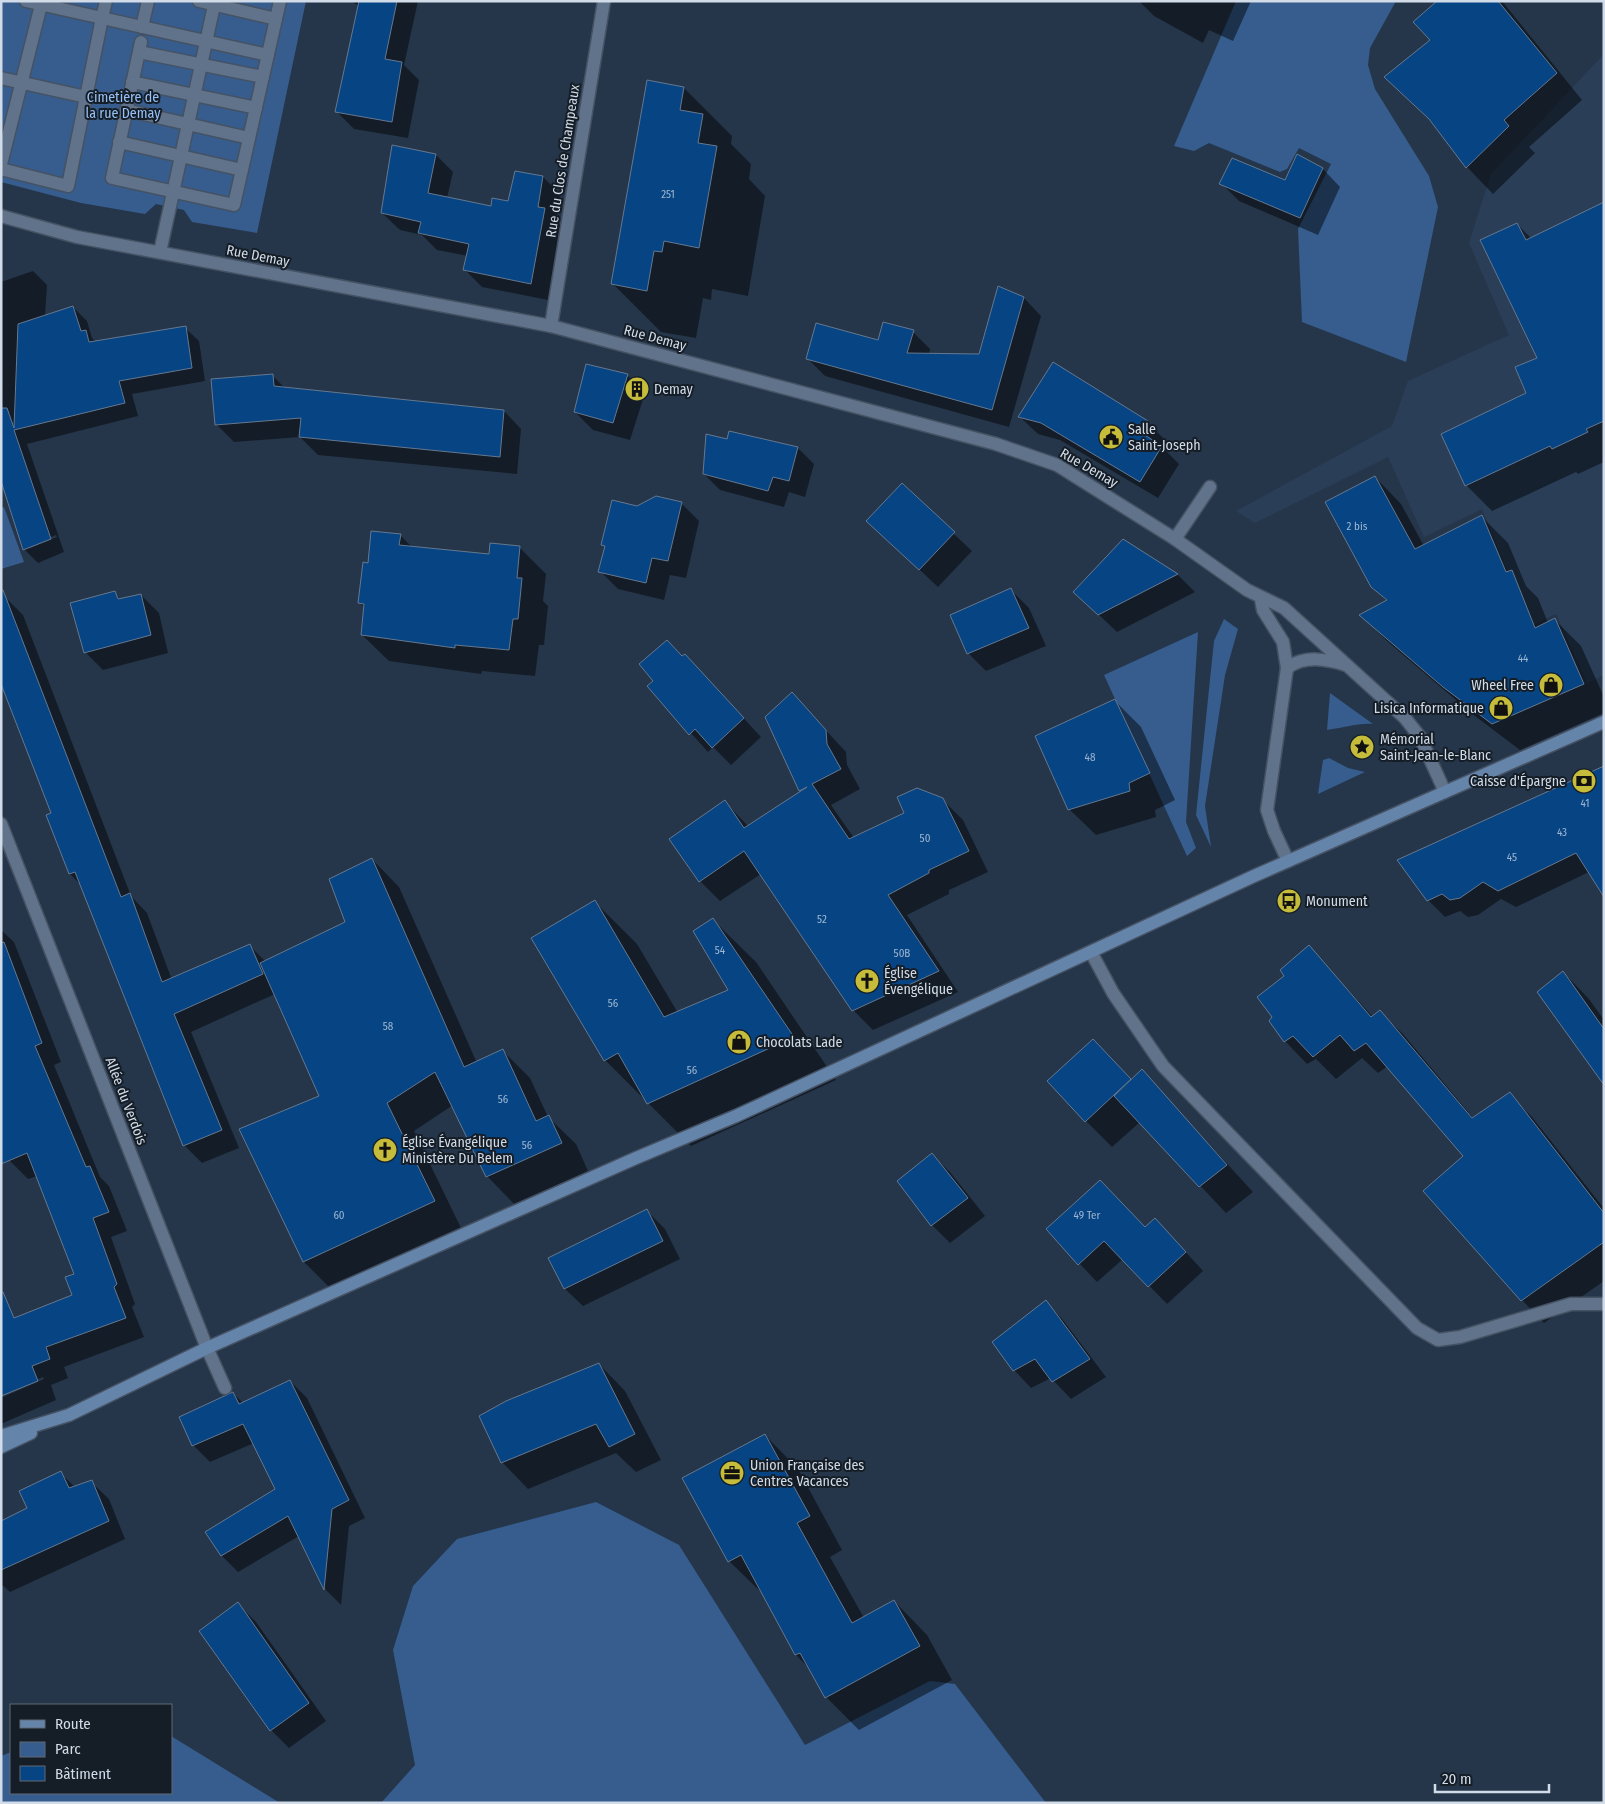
<svg xmlns="http://www.w3.org/2000/svg" width="1605" height="1804" font-family="'Fira Sans Condensed',sans-serif">
	<style>
		.built { fill: #2a3e58 }
		.green { fill: #365d8d }
		.shadow { fill: #0007; fill-rule: evenodd }
		.building { fill: #064484; stroke: #65788f }
		.lines { fill: none; stroke-linecap: round; stroke-linejoin: round }
		.lane-casing { stroke: #455264; stroke-width: 15 }
		.street-casing { stroke: #455264; stroke-width: 15 }
		.secondary-casing { stroke: #455264; stroke-width: 15 }
		.lane { stroke: #61738a; stroke-width: 12 }
		.street { stroke: #61738a; stroke-width: 12 }
		.secondary { stroke: #6584aa; stroke-width: 12 }
		.labels { text-anchor: middle; dominant-baseline: central; stroke-width: 4; stroke-linejoin: round; paint-order: stroke }
		.number-label { font-size: 11px; fill: #9fb6d0 }
		.park-label { font-size: 14px; fill: #97c2f9; stroke: #151d26 }
		.street-label { font-size: 14px; fill: #d2dce9; stroke: #151d26 }
		.poi-label { font-size: 14px; fill: #d2dce9; stroke: #151d26; text-anchor: start }
	</style>
	<rect width="100%" height="100%" fill="#25364a"/>
	<polygon class="built" points="1604,54 1604,675 1587,683 1556,614 1533,625 1527,619 1482,509 1424,537 1388,457 1255,523 1236,511 1392,426 1408,381 1509,335 1469,243 1491,174"/>
	<g class="green">
		<polygon points="1,1 306,1 257,233 192,222 184,210 156,204 145,214 81,203 1,182"/>
		<polygon points="1236,1 1396,1 1370,48 1368,65 1375,89 1429,176 1438,207 1406,362 1302,322 1298,229 1331,164 1299,148 1287,169 1280,172 1209,143 1194,151 1174,146"/>
		<polygon points="4,507 24,562 1,569 1,508"/>
		<polygon points="1224,619 1238,629 1225,675 1205,806 1211,847 1196,815 1214,641"/>
		<polygon points="1198,632 1186,822 1196,848 1187,856 1104,675"/>
		<path d="M1330,693L1373,724C1357,723 1343,728 1327,730Z"/>
		<polygon points="1329,758 1348,768 1365,772 1318,794 1323,760"/>
		<polygon points="596,1502 679,1545 805,1745 930,1681 955,1684 1046,1803 381,1803 415,1765 393,1650 413,1586 457,1539"/>
		<polygon points="171,1736 280,1803 1,1803 1,1756 11,1752 11,1793 171,1793"/>
	</g>
	<g class="shadow">
		<polygon points="351,1 418,1 404,65 419,80 408,138 354,129 337,112 359,6"/>
		<polygon points="1139,1 1251,1 1233,41 1209,30 1203,43 1154,16"/>
		<polygon points="1438,1 1502,1 1582,100 1529,147 1535,153 1493,194 1467,167 1434,124 1386,77 1432,40"/>
		<polygon points="684,88 732,136 731,144 751,164 749,179 765,196 748,296 712,289 711,300 703,298 696,338 661,332 612,283"/>
		<polygon points="436,155 453,172 447,198 492,207 509,203 543,177 560,194 556,221 561,226 548,300 482,287 465,270 468,256 437,250 422,235 400,230 382,213"/>
		<polygon points="1323,169 1340,187 1318,235 1239,201 1221,183 1286,182"/>
		<polygon points="1604,204 1604,462 1578,474 1576,472 1492,511 1466,485 1528,394 1538,358 1517,224 1532,239"/>
		<path d="M33,271L47,285L45,316L73,307L87,321L92,338L96,342L185,328L199,341L205,381L132,394L138,416L27,444L64,552L38,563L24,549L1,480V282ZM56,535L57,537L30,548V545Z"/>
		<polygon points="999,288 1024,298 1041,316 1009,427 825,376 808,359 913,332 930,349 929,355 979,355"/>
		<polygon points="272,375 286,389 504,411 521,429 517,474 318,455 300,437 234,442 216,424"/>
		<polygon points="628,376 645,393 630,440 593,430 575,412"/>
		<polygon points="1020,417 1147,422 1165,440 1161,446 1179,464 1158,498 1060,440 1038,434"/>
		<polygon points="728,440 798,448 814,464 805,497 789,492 784,507 720,490 704,474"/>
		<polygon points="1375,477 1401,504 1424,546 1482,517 1508,543 1526,586 1538,598 1548,623 1555,620 1581,646 1604,697 1604,713 1520,750 1471,713 1387,641 1361,615 1387,601 1372,587"/>
		<polygon points="902,485 972,551 938,587 886,538"/>
		<polygon points="681,503 699,521 686,578 670,575 664,600 618,589 600,571 606,548 602,545 637,507"/>
		<polygon points="400,535 412,547 490,555 519,547 546,574 543,601 548,606 544,645 539,645 535,676 482,671 481,674 389,661 362,635 365,608 360,603 369,564"/>
		<polygon points="1124,540 1178,575 1195,592 1117,632 1075,592"/>
		<polygon points="1011,590 1029,608 1046,646 986,671 968,653"/>
		<polygon points="114,593 121,600 141,595 159,613 168,653 103,670 85,652"/>
		<polygon points="5,597 23,615 131,896 147,913 172,980 249,945 266,962 346,923 372,859 399,887 477,1063 503,1051 530,1078 548,1117 576,1144 588,1171 514,1204 487,1176 453,1105 414,1131 461,1228 331,1289 304,1262 321,1096 275,994 191,1032 239,1148 202,1163 184,1145 82,886 70,874 48,816 53,814"/>
		<polygon points="685,655 761,737 731,765 713,747 708,752 649,687"/>
		<polygon points="792,694 846,752 847,765 860,789 831,805 854,838 942,799 963,820 988,872 949,890 949,894 907,915 958,992 873,1030 853,1010 761,874 720,901 700,881 725,802 748,826 801,792"/>
		<polygon points="1115,701 1141,727 1175,800 1155,810 1156,817 1096,835 1069,809"/>
		<polygon points="1604,768 1591,871 1516,907 1501,899 1478,915 1468,917 1460,911 1445,917 1428,900"/>
		<polygon points="594,901 637,944 678,1013 730,990 713,920 756,962 836,1080 691,1146 605,1060"/>
		<polygon points="1,930 14,942 61,1062 54,1065 100,1177 109,1186 127,1231 111,1237 135,1304 132,1307 144,1337 64,1367 68,1378 51,1385 56,1400 1,1424 1,1398 44,1379 43,1377 1,1395 4,1324 73,1296 76,1274 37,1176 28,1179 9,1160 1,1142"/>
		<polygon points="1309,947 1373,1017 1380,1012 1403,1034 1474,1119 1509,1094 1532,1117 1602,1206 1604,1204 1604,1281 1544,1323 1522,1300 1465,1157 1388,1066 1378,1073 1362,1058 1336,1079 1316,1059 1307,1064 1285,1041 1274,1017 1286,976"/>
		<polygon points="1563,972 1589,999 1604,1020 1604,1083"/>
		<polygon points="1119,1067 1132,1080 1142,1071 1253,1192 1226,1213 1140,1122 1112,1147 1086,1121"/>
		<polygon points="932,1155 950,1172 985,1216 950,1243 932,1225 899,1182"/>
		<polygon points="647,1211 665,1229 680,1259 583,1306 565,1289 550,1259"/>
		<polygon points="1145,1228 1173,1238 1203,1271 1167,1304 1123,1259 1097,1282 1047,1229"/>
		<polygon points="1046,1302 1063,1320 1106,1377 1071,1399 1051,1378 1031,1388 1014,1370"/>
		<polygon points="599,1364 625,1391 661,1460 636,1472 616,1453 528,1489 502,1462"/>
		<polygon points="290,1381 307,1398 365,1518 349,1526 341,1605 325,1589 299,1536 238,1572 222,1556 276,1489 254,1443 210,1462 193,1445 233,1393 243,1403"/>
		<polygon points="765,1435 798,1469 842,1550 830,1557 864,1618 894,1601 927,1635 952,1680 859,1730 826,1697 811,1670 796,1655 763,1594 729,1561"/>
		<polygon points="60,1473 75,1487 91,1482 109,1499 125,1539 10,1592 1,1584 1,1522 29,1508"/>
		<polygon points="238,1604 256,1622 326,1721 289,1748 271,1730"/>
	</g>
	<g class="building">
		<polygon points="359,1 397,1 385,59 402,62 392,122 335,112"/>
		<polygon points="1437,1 1498,1 1557,73 1504,120 1509,126 1466,168 1429,119 1384,77 1430,40 1413,22"/>
		<polygon points="647,80 684,87 680,110 703,114 698,143 717,146 699,248 664,241 662,252 654,251 647,291 611,284"/>
		<polygon points="392,145 436,154 428,193 491,206 492,198 508,201 515,171 543,176 538,207 545,208 531,284 463,270 469,244 418,233 421,222 381,213"/>
		<polygon points="1297,154 1323,168 1300,218 1219,184 1232,158 1285,180"/>
		<polygon points="1604,202 1604,421 1586,429 1588,432 1552,449 1550,446 1465,486 1441,434 1526,393 1515,367 1537,358 1480,240 1517,223 1526,240"/>
		<polygon points="998,286 1024,297 992,410 806,359 816,323 878,340 883,322 914,330 907,353 979,354"/>
		<polygon points="73,306 81,331 86,330 89,342 186,326 192,368 119,381 125,403 14,430 51,539 23,550 1,481 1,408 7,408 14,428 18,324"/>
		<polygon points="1053,362 1148,421 1140,432 1162,446 1140,482 1041,423 1018,417"/>
		<polygon points="586,364 628,374 613,423 574,412"/>
		<polygon points="273,374 274,386 504,410 500,457 299,437 301,418 215,425 211,379"/>
		<polygon points="729,431 798,447 789,481 773,477 768,491 703,474 706,434 727,439"/>
		<polygon points="1375,476 1415,549 1482,515 1506,572 1512,570 1535,628 1555,618 1584,684 1492,724 1443,687 1359,615 1387,600 1371,587 1325,502"/>
		<polygon points="902,483 955,532 919,570 866,521"/>
		<polygon points="656,496 682,502 668,561 652,558 646,583 598,572 605,546 601,545 612,500 637,506"/>
		<polygon points="371,531 401,534 399,545 489,554 490,543 520,546 517,578 522,578 518,619 513,619 509,650 455,645 455,648 361,635 364,604 358,603 363,562 368,563"/>
		<polygon points="1123,539 1178,574 1098,615 1073,592"/>
		<polygon points="1011,588 1029,628 967,654 950,615"/>
		<polygon points="1,590 3,590 121,897 130,893 162,982 250,944 263,974 174,1014 222,1130 183,1146 75,872 69,874 46,815 51,813 1,684"/>
		<polygon points="115,591 118,599 141,594 151,635 84,653 70,603"/>
		<polygon points="667,640 682,656 685,654 744,718 712,748 695,729 689,735 647,686 653,681 639,664"/>
		<polygon points="792,692 826,730 827,744 841,769 812,784 849,839 904,813 897,797 917,788 943,798 969,851 929,870 929,873 888,895 939,971 852,1011 744,851 699,882 669,839 725,800 744,828 807,787 799,791 765,717"/>
		<polygon points="1115,699 1150,773 1129,783 1130,791 1068,810 1035,736"/>
		<polygon points="1604,766 1604,897 1576,853 1498,891 1483,882 1460,898 1450,900 1442,894 1427,901 1397,860"/>
		<polygon points="372,858 464,1067 503,1049 536,1121 549,1115 562,1143 486,1177 435,1072 387,1103 435,1201 303,1262 239,1129 319,1096 260,963 345,922 329,879"/>
		<polygon points="595,900 664,1017 728,990 693,931 713,918 794,1037 647,1104 618,1053 604,1061 531,938"/>
		<polygon points="4,942 42,1043 35,1046 86,1167 90,1166 109,1212 93,1218 117,1284 114,1287 126,1318 46,1347 50,1359 32,1366 38,1381 1,1396 1,1292 3,1292 14,1318 72,1295 65,1277 74,1274 27,1153 1,1164 1,943"/>
		<polygon points="1309,945 1371,1017 1380,1010 1472,1118 1510,1092 1604,1213 1604,1242 1521,1301 1423,1191 1463,1156 1366,1043 1354,1051 1340,1035 1313,1057 1293,1036 1284,1042 1269,1021 1272,1017 1257,997 1284,976 1280,970"/>
		<polygon points="1563,971 1604,1029 1604,1085 1537,992"/>
		<polygon points="1093,1039 1131,1079 1085,1122 1047,1081"/>
		<polygon points="1142,1069 1227,1165 1199,1187 1114,1096"/>
		<polygon points="932,1153 968,1198 931,1226 897,1181"/>
		<polygon points="1100,1180 1145,1227 1155,1218 1186,1252 1148,1287 1104,1241 1078,1265 1046,1229"/>
		<polygon points="647,1209 663,1241 564,1289 548,1258"/>
		<polygon points="1046,1300 1090,1359 1052,1382 1035,1359 1013,1371 992,1342"/>
		<polygon points="599,1363 635,1434 609,1447 596,1424 501,1463 479,1416 506,1401"/>
		<polygon points="290,1380 349,1500 332,1509 324,1590 288,1516 221,1556 205,1532 275,1489 243,1424 192,1446 179,1417 233,1392 239,1404"/>
		<polygon points="765,1434 810,1516 797,1523 852,1623 894,1600 920,1646 825,1698 800,1653 795,1655 741,1555 728,1562 682,1478"/>
		<polygon points="61,1471 69,1488 92,1480 109,1521 1,1570 1,1521 27,1508 19,1491"/>
		<polygon points="238,1602 309,1703 270,1731 199,1631"/>
	</g>
	<g class="lines">
		<defs>
			<g id="lane">
				<polyline points="106,1 102,18 268,55"/>
				<polyline points="199,1 276,19"/>
				<polyline points="142,27 148,1"/>
				<polyline points="141,42 112,178 234,205 280,1"/>
				<polyline points="139,52 263,77"/>
				<polyline points="1,78 86,97"/>
				<polyline points="132,82 256,108"/>
				<polyline points="126,110 249,138"/>
				<polyline points="119,142 242,170"/>
				<polyline points="1,164 42,1"/>
				<polyline points="1,169 68,186 102,18 26,1"/>
				<polyline points="160,252 215,1"/>
				<polyline points="1175,539 1210,487"/>
				<polyline points="1091,952 1113,993 1163,1066 1417,1328 1438,1340 1460,1337 1571,1304 1604,1304"/>
			</g>
			<g id="street">
				<polyline points="1,216 77,237 551,326 996,444 1057,465 1175,539 1247,590 1284,608 1405,718 1420,737 1445,792"/>
				<polyline points="551,326 604,1"/>
				<polyline points="1261,599 1263,610 1283,642 1287,668 1267,810 1274,831 1288,861"/>
				<path d="M1287,668C1305,655 1326,659 1346,665"/>
				<polyline points="1,824 207,1348 225,1388"/>
			</g>
			<g id="secondary">
				<polyline points="1,1436 69,1415 207,1348 636,1158 736,1116 1254,876 1604,722"/>
				<polyline points="1,1447 31,1433"/>
			</g>
		</defs>
		<use href="#lane" class="lane-casing"/>
		<use href="#street" class="street-casing"/>
		<use href="#secondary" class="secondary-casing"/>
		<use href="#lane" class="lane"/>
		<use href="#street" class="street"/>
		<use href="#secondary" class="secondary"/>
	</g>
	<defs>
		<symbol id="building-disc" viewBox="-11 -11 22 22"><circle r="9.5" fill="#c6bc3c" stroke="#151d26"/><path d="M-4-6H4V6H1V3H-1V6H-4ZM-2.5-4.3h1.7v1.8h-1.7ZM.8-4.3h1.7v1.8H.8ZM-2.5-1h1.7V.8h-1.7ZM.8-1h1.7V.8H.8Z" fill="#111"/></symbol>
		<symbol id="civic-disc" viewBox="-11 -11 22 22"><circle r="9.5" fill="#c6bc3c" stroke="#151d26"/><path d="M-.6-6.5H3V-4.5H.6V-3L4-1V1h2V6H-6V1h2V-1L-.6-3ZM-1.2 2.5V6h2.4V2.5Z" fill="#111"/></symbol>
		<symbol id="shop-disc" viewBox="-11 -11 22 22"><circle r="9.5" fill="#c6bc3c" stroke="#151d26"/><path d="M-5-2.5h2.3a2.7 3.5 0 0 1 5.4 0H5L5.5 6h-11ZM-1.5-2.5h3a1.5 2.3 0 0 0-3 0Z" fill="#111"/></symbol>
		<symbol id="sight-disc" viewBox="-11 -11 22 22"><circle r="9.5" fill="#c6bc3c" stroke="#151d26"/><path d="M0-6L1.8-2.2L6-1.7L2.9 1.2L3.7 5.4L0 3.3L-3.7 5.4L-2.9 1.2L-6-1.7L-1.8-2.2Z" fill="#111"/></symbol>
		<symbol id="bank-disc" viewBox="-11 -11 22 22"><circle r="9.5" fill="#c6bc3c" stroke="#151d26"/><path d="M-6-4H6V4H-6ZM0-2.3a2.3 2.3 0 1 0 0 4.6a2.3 2.3 0 1 0 0-4.6Z" fill="#111"/></symbol>
		<symbol id="bus-disc" viewBox="-11 -11 22 22"><circle r="9.5" fill="#c6bc3c" stroke="#151d26"/><path d="M-5-6H5V4H4V6H2V4H-2V6H-4V4H-5ZM-3.5-4V0h7V-4ZM-3.5 1.2v1.5H-2V1.2ZM2 1.2v1.5H3.5V1.2Z" fill="#111"/></symbol>
		<symbol id="church-disc" viewBox="-11 -11 22 22"><circle r="9.5" fill="#c6bc3c" stroke="#151d26"/><path d="M-1.2-6h2.4v3.5h3.3v2.4h-3.3V6h-2.4V-.1h-3.3v-2.4h3.3Z" fill="#111"/></symbol>
		<symbol id="office-disc" viewBox="-11 -11 22 22"><circle r="9.5" fill="#c6bc3c" stroke="#151d26"/><path d="M-6-3h4V-5.5h4V-3h4V5H-6ZM-1-4.5V-3h2v-1.5ZM-6 0V1H6V0Z" fill="#111"/></symbol>
	</defs>
	<g fill-rule="evenodd">
		<use href="#building-disc" x="623" y="375" width="28" height="28"/>
		<use href="#civic-disc" x="1097" y="423" width="28" height="28"/>
		<use href="#shop-disc" x="1537" y="671" width="28" height="28"/>
		<use href="#shop-disc" x="1487" y="694" width="28" height="28"/>
		<use href="#sight-disc" x="1348" y="733" width="28" height="28"/>
		<use href="#bank-disc" x="1570" y="767" width="28" height="28"/>
		<use href="#bus-disc" x="1275" y="887" width="28" height="28"/>
		<use href="#church-disc" x="853" y="967" width="28" height="28"/>
		<use href="#shop-disc" x="725" y="1028" width="28" height="28"/>
		<use href="#church-disc" x="371" y="1136" width="28" height="28"/>
		<use href="#office-disc" x="718" y="1459" width="28" height="28"/>
	</g>
	<g class="labels">
		<g class="number-label">
			<text x="668" y="194">251</text>
			<text x="1357" y="526">2 bis</text>
			<text x="1523" y="658">44</text>
			<text x="1090" y="757">48</text>
			<text x="1585" y="803">41</text>
			<text x="1562" y="832">43</text>
			<text x="925" y="838">50</text>
			<text x="1512" y="857">45</text>
			<text x="822" y="919">52</text>
			<text x="720" y="950">54</text>
			<text x="902" y="953">50B</text>
			<text x="613" y="1003">56</text>
			<text x="388" y="1026">58</text>
			<text x="692" y="1070">56</text>
			<text x="503" y="1099">56</text>
			<text x="527" y="1145">56</text>
			<text x="339" y="1215">60</text>
			<text x="1087" y="1215">49 Ter</text>
		</g>
		<g class="park-label">
			<text x="123" y="97">Cimetière de<tspan x="123" dy="16">la rue Demay</tspan></text>
		</g>
		<g class="street-label">
			<text transform="translate(563 161) rotate(-81)">Rue du Clos de Champeaux</text>
			<text transform="translate(258 256) rotate(11)">Rue Demay</text>
			<text transform="translate(655 338) rotate(15)">Rue Demay</text>
			<text transform="translate(1089 468) rotate(30)">Rue Demay</text>
			<text transform="translate(126 1101) rotate(69)">Allée du Verdois</text>
		</g>
		<g class="poi-label">
			<text x="654" y="389">Demay</text>
			<text x="1128" y="429">Salle<tspan x="1128" dy="16">Saint-Joseph</tspan></text>
			<text x="1534" y="685" text-anchor="end">Wheel Free</text>
			<text x="1484" y="708" text-anchor="end">Lisica Informatique</text>
			<text x="1380" y="739">Mémorial<tspan x="1380" dy="16">Saint-Jean-le-Blanc</tspan></text>
			<text x="1566" y="781" text-anchor="end">Caisse d'Épargne</text>
			<text x="1306" y="901">Monument</text>
			<text x="884" y="973">Église<tspan x="884" dy="16">Évengélique</tspan></text>
			<text x="756" y="1042">Chocolats Lade</text>
			<text x="402" y="1142">Église Évangélique<tspan x="402" dy="16">Ministère Du Belem</tspan></text>
			<text x="750" y="1465">Union Française des<tspan x="750" dy="16">Centres Vacances</tspan></text>
		</g>
	</g>
	<rect width="1605" height="1804" fill="none" stroke="#d2dce9" stroke-width="5"/>
	<rect x="10" y="1704" width="162" height="90" fill="#151d26" stroke="#616974"/>
	<rect x="20" y="1720" width="25" height="8" fill="#6584aa" stroke="#616974"/>
	<text x="55" y="1729" font-size="15" fill="#d2dce9">Route</text>
	<rect x="20" y="1742" width="25" height="15" fill="#365d8d" stroke="#616974"/>
	<text x="55" y="1754" font-size="15" fill="#d2dce9">Parc</text>
	<rect x="20" y="1766" width="25" height="15" fill="#064484" stroke="#616974"/>
	<text x="55" y="1779" font-size="15" fill="#d2dce9">Bâtiment</text>
	<path d="M1435 1784v8h114v-8" fill="none" stroke="#d2dce9" stroke-width="2.5"/>
	<text x="1442" y="1784" font-size="15" fill="#d2dce9" stroke="#151d26" stroke-width="4" paint-order="stroke">20 m</text>
</svg>
